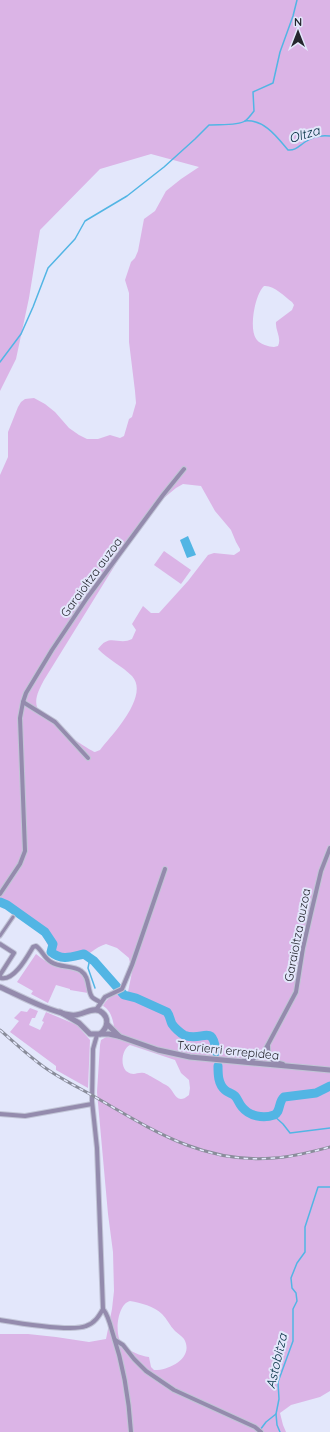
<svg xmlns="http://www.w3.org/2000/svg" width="330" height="1432" font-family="Quicksand,sans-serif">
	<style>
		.green { fill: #dbb4e6; fill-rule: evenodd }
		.water { fill: #52b5e4 }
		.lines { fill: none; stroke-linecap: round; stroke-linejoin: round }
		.stream { stroke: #52b5e4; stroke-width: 1.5 }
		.river { stroke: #52b5e4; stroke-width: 9 }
		.pedestrian-casing { stroke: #c1c4d6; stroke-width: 5 }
		.minor-casing { stroke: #c1c4d6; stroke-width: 6 }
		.tertiary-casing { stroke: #c1c4d6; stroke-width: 7 }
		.pedestrian { stroke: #948bad; stroke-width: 3 }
		.minor { stroke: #948bad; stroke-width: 4 }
		.tertiary { stroke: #948bad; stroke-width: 5 }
		.rail-casing { stroke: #8a8d9b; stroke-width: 3 }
		.rail { stroke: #e3e7fb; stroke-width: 1.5; stroke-dasharray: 4.5; stroke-linecap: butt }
		.labels { text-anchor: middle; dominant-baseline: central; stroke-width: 4; stroke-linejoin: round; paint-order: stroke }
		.street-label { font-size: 12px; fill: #25262e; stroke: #e3e7fb }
		.water-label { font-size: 13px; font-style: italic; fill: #002d40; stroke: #e3e7fb }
	</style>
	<rect width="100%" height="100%" fill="#e3e7fb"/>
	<g class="green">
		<path d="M0,0H330V1391L320,1397L291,1405L280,1413L283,1425L286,1432H0V1334H28L56,1337L89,1342L106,1339L112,1309L114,1291L113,1252L108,1214L97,1092L100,1045L101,1040L115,1032C113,1021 112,1011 103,1006C108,996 117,992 127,997L132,972L129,958L117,948L106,944C95,947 88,957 76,959C66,960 54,956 49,947C44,940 45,932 37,926C29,918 10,908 0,903V475L8,457V432L18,407L21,402L25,399L34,398L45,404L55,412L69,428L79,435L87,439H98L110,435L120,438L124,436L129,419L132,417L136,403L135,391L129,342V293L125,280L131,262L135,258L138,251L144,219L155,211L166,191L181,179L199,167L151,154L100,169L40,230L29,298L16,359L0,391ZM264,286C274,285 285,297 292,302L294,305L292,310L276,322C275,330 282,338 278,346L274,347C269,347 260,344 257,340C248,330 255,294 264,286ZM183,484L201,486L215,511L231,530L236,542L240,549V551L234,555L214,553L208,555L188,581L159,613H151L143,606L132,624L136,630L132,639C118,646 110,632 98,649C109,660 122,666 132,676C150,696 112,735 100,750L95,752C86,749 38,714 37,707C34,698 40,688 44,680L130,541L159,502L176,488ZM130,1045L175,1060L181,1073L189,1080L190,1088L189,1095C175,1107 175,1089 166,1085C162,1083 146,1073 144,1073C135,1072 135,1077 126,1071C120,1065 122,1049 130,1045ZM130,1301C141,1303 154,1306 162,1314C167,1319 170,1326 175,1331C178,1334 182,1336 184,1339C195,1358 168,1371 154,1370L151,1367L149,1357C140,1356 130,1351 124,1346C113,1338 117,1304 130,1301Z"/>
		<polygon points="164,551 191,570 181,584 154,565"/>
		<path d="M36,954C41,958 47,962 52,965C72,973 85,965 88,993L70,990V989L56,985L48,1003L31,994L33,991L17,982Z"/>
		<polygon points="30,1008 38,1011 35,1018 32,1018 29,1025 40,1030 44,1022 42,1021 46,1012 77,1025 90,1040 88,1088 56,1070 56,1066 10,1032 19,1021 14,1018 21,1011 27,1012"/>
	</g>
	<polygon class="water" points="188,536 196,555 187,558 180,540"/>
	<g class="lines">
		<g class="stream">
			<path d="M245,121C264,119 277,137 288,150C295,151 299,146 305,142C312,137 322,135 330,136"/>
			<path d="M0,362L21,334L33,307L48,268L75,239L85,221L127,196L164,167L195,139L209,125C218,124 238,126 245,121C248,119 251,115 254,111L253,92L273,83L280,52L293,16L297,0"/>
			<polyline points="90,958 88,968 95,988"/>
			<polyline points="273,1115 283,1124 290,1133 330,1128"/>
			<polyline points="276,1414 277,1425 280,1432"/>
			<polyline points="260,1430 266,1422 276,1414 279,1399 278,1382 293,1341 293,1309 297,1301 296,1293 292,1288 291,1278 297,1263 305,1252 305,1227 318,1187 330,1187"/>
		</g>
		<g class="river">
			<path d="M0,902L7,905L45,932L53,944L51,952C62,961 71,957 84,954L94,961L124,995L136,998L167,1012C170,1016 170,1020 172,1024C174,1027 180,1033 184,1035C202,1043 213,1022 216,1052"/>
			<path d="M218,1066C218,1074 218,1084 225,1090C228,1093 232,1093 235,1096C238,1099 239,1104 242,1107C249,1116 263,1119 274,1115C281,1112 278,1102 284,1097L316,1093L330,1086"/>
		</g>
		<defs>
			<polyline id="pedestrian" points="0,936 13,917"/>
			<g id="minor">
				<polyline points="23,702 55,722 88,758"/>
				<polyline points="0,894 20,864 25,851 20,718 23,702 26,693 52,650 87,598 163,495 184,469"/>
				<polyline points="0,944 14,953 0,975"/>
				<path d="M0,976L1,978C14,981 27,957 33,947L36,946C42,950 44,958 51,962C60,968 73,965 81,971C90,977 87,990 92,997C94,999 98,1001 100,1002"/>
				<polyline points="96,1010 105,997 122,989 132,965 165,869"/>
				<path d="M268,1046C268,1059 271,1061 283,1064"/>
				<polyline points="243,1061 255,1058 264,1052 296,992 303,948 311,913 321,871 330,848"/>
				<polyline points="0,1114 25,1116 92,1104"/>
				<path d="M103,1309C108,1315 110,1323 112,1331C123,1364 129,1398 131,1432"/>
				<path d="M0,1320C18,1323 71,1332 86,1326C95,1323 99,1316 103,1309L97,1148L92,1101L93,1049L97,1035"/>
				<polyline points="115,1340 123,1345 134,1359 146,1371 174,1390 255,1427 261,1432"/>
			</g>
			<g id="tertiary">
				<path d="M0,987C20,996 50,1012 71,1015C82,1017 91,1006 100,1011C110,1017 108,1028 100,1034"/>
				<polyline points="60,1012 79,1023 90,1034 109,1034 118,1036 158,1050 190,1057 330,1070"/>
				<polyline points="107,1024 119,1036"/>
			</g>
		</defs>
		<use href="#pedestrian" class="pedestrian-casing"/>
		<use href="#minor" class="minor-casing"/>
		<use href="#tertiary" class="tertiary-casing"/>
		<use href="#pedestrian" class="pedestrian"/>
		<use href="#minor" class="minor"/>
		<use href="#tertiary" class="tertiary"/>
		<defs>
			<path id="rail" d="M0,1030C14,1042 28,1056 44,1067C62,1080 82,1089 102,1101C157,1133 207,1164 274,1158C293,1157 311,1152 330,1147"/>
		</defs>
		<use href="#rail" class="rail-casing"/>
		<use href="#rail" class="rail"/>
	</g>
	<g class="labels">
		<g class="street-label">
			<text transform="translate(91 577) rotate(-54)">Garaioltza auzoa</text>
			<text transform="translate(297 935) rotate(-79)">Garaioltza auzoa</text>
			<text transform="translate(228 1050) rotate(6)">Txorierri errepidea</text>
		</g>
		<g class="water-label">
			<text transform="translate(304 134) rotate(-17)">Oltza</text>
			<text transform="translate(276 1361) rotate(-77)">Astobitza</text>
		</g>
	</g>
	<g transform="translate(298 32)" stroke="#e3e7fb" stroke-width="3" paint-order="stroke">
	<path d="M0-3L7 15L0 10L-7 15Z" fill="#25262e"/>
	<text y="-6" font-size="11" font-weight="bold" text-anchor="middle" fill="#25262e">N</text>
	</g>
</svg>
